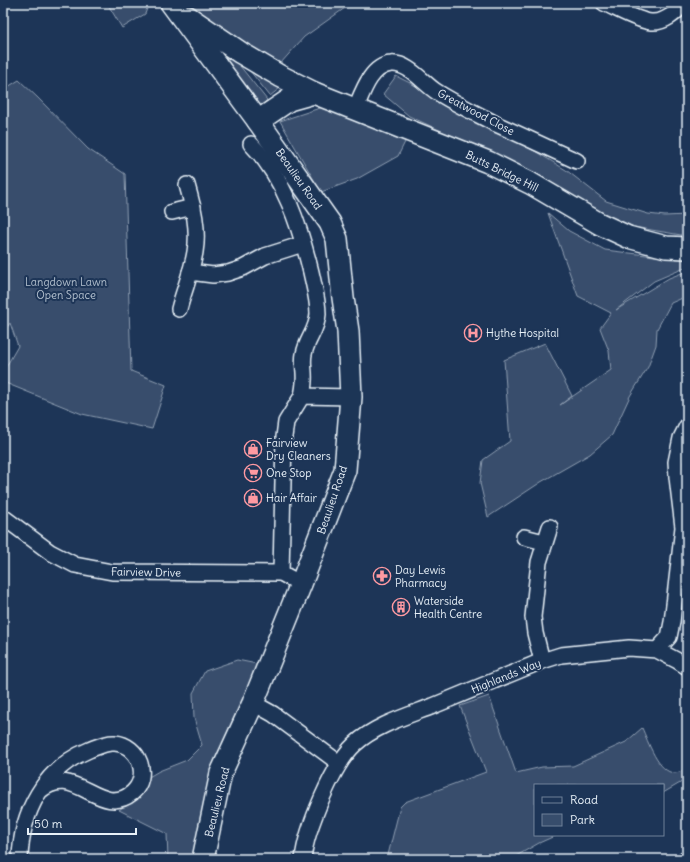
<svg xmlns="http://www.w3.org/2000/svg" width="690" height="862" font-family="Delius,sans-serif">
	<style>
		.green { fill: #374d6c; stroke: #909fb2 }
		.lines { fill: none; stroke-linecap: round; stroke-linejoin: round }
		.street-casing { stroke: #e8f1f8; stroke-width: 18 }
		.secondary-casing { stroke: #e8f1f8; stroke-width: 24 }
		.street { stroke: #1d3557; stroke-width: 15 }
		.secondary { stroke: #1d3557; stroke-width: 21 }
		.labels { text-anchor: middle; dominant-baseline: central; stroke-width: 4; stroke-linejoin: round; paint-order: stroke }
		.street-label { font-size: 11px; fill: #e8f1f8; stroke: #1d3557 }
		.park-label { font-size: 11px; fill: #b3c0ce; stroke: #1d3557 }
		.poi-label { font-size: 11px; fill: #e8f1f8; stroke: #1d3557; text-anchor: start }
	</style>
	<rect width="100%" height="100%" fill="#1d3557"/>
	<filter id="ink" filterUnits="userSpaceOnUse"><feTurbulence type="fractalNoise" baseFrequency=".025" numOctaves="2"/><feDisplacementMap in="SourceGraphic" scale="8" xChannelSelector="R" yChannelSelector="G"/><feConvolveMatrix kernelMatrix="1 2 1 2 8 2 1 2 1" color-interpolation-filters="sRGB"/></filter>
	<g filter="url(#ink)">
		<g class="green">
			<polygon points="107,3 149,3 145,14 122,28"/>
			<polygon points="189,3 255,3 269,7 274,3 352,3 304,37 280,64 214,24"/>
			<polygon points="208,40 236,61 267,100 258,109"/>
			<polygon points="242,61 285,84 270,96"/>
			<polygon points="396,76 422,89 487,127 533,150 566,170 606,201 648,214 665,216 687,215 687,236 634,227 608,217 525,170 409,116 383,94"/>
			<polygon points="19,80 38,98 88,149 125,174 131,371 166,385 152,429 82,414 3,382 3,372 18,346 10,323 3,333 3,90"/>
			<polygon points="329,105 406,140 398,156 357,179 321,192 280,121"/>
			<polygon points="548,213 569,231 605,250 687,260 687,267 654,281 616,310 669,278 687,271 687,296 671,303 657,329 656,345 648,367 630,396 612,435 590,454 541,482 488,517 480,483 483,460 510,441 504,360 545,343 572,396 560,405 611,370 609,351 600,328 611,313 578,296"/>
			<polygon points="237,660 257,664 224,747 193,859 168,859 167,834 119,810 133,800 147,778 159,771 187,760 202,745 194,718 193,693 205,671"/>
			<path d="M489,696L516,773L542,767L573,766L626,742L642,728C648,741 658,773 675,773C678,773 684,770 687,769V779L663,793V785H535V835H557L539,843L511,859H387L400,807L405,802L486,772L460,706Z"/>
		</g>
		<g class="lines">
			<defs>
				<g id="street">
					<path d="M604,3C616,8 638,21 651,22C664,23 677,13 683,3"/>
					<path d="M355,110C362,94 370,66 391,64C408,62 424,84 437,92C456,104 477,114 496,124C523,136 550,149 577,161"/>
					<path d="M251,144C284,177 300,227 311,272C314,286 318,300 318,314C317,331 307,338 304,354C302,363 305,372 304,381C304,386 303,391 302,396"/>
					<polyline points="172,212 193,207"/>
					<polyline points="190,272 213,275 228,273 243,268 265,256 303,244"/>
					<path d="M179,309C184,290 192,271 195,252C199,229 193,206 187,185"/>
					<polyline points="3,517 50,552 75,565 112,572 281,573 301,584"/>
					<polyline points="524,537 544,542"/>
					<polyline points="281,573 284,437 286,422 302,396 351,397"/>
					<polyline points="657,650 669,637 672,622 683,527 677,477 676,462 681,438 687,426"/>
					<polyline points="542,661 535,633 533,617 539,562 550,527"/>
					<polyline points="253,703 273,714 339,763"/>
					<path d="M20,859C21,813 44,768 89,750C97,747 106,742 115,743C139,745 151,776 132,793C100,819 74,761 40,791"/>
					<path d="M303,859C306,830 333,764 355,744C376,725 407,716 433,706C470,691 506,676 542,661L561,655L629,648L657,650L676,660L687,667"/>
					<polyline points="685,859 687,858"/>
				</g>
				<g id="secondary">
					<polyline points="171,3 258,121 330,223 337,239 343,298 348,331 351,397 345,470 301,584 253,703 221,773 203,859"/>
					<polyline points="188,17 241,53 280,76 314,93 488,162 530,183 600,224 628,237 666,247 687,248"/>
					<polyline points="258,121 289,100 314,93"/>
				</g>
			</defs>
			<use href="#street" class="street-casing"/>
			<use href="#secondary" class="secondary-casing"/>
			<use href="#street" class="street"/>
			<use href="#secondary" class="secondary"/>
		</g>
	</g>
	<defs>
		<symbol id="hospital-ring" viewBox="-11 -11 22 22"><circle r="9.5" fill="#1d3557" stroke="#ff9aa2" stroke-width="1.5"/><path d="M-5-5h3v3.5h4V-5h3V5h-3V1.5h-4V5h-3Z" fill="#ff9aa2"/></symbol>
		<symbol id="shop-ring" viewBox="-11 -11 22 22"><circle r="9.5" fill="#1d3557" stroke="#ff9aa2" stroke-width="1.5"/><path d="M-5-2.5h2.3a2.7 3.5 0 0 1 5.4 0H5L5.5 6h-11ZM-1.5-2.5h3a1.5 2.3 0 0 0-3 0Z" fill="#ff9aa2"/></symbol>
		<symbol id="supermarket-ring" viewBox="-11 -11 22 22"><circle r="9.5" fill="#1d3557" stroke="#ff9aa2" stroke-width="1.5"/><path d="M-6-5.5h2.5l.6 2H6L4.5 2H-2.5L-4.4-4H-6ZM-1.5 3.2a1.3 1.3 0 1 0 .1 0ZM3 3.2a1.3 1.3 0 1 0 .1 0Z" fill="#ff9aa2"/></symbol>
		<symbol id="pharmacy-ring" viewBox="-11 -11 22 22"><circle r="9.5" fill="#1d3557" stroke="#ff9aa2" stroke-width="1.5"/><path d="M-2-6h4v4h4v4h-4v4h-4v-4h-4v-4h4Z" fill="#ff9aa2"/></symbol>
		<symbol id="building-ring" viewBox="-11 -11 22 22"><circle r="9.5" fill="#1d3557" stroke="#ff9aa2" stroke-width="1.5"/><path d="M-4-6H4V6H1V3H-1V6H-4ZM-2.5-4.3h1.7v1.8h-1.7ZM.8-4.3h1.7v1.8H.8ZM-2.5-1h1.7V.8h-1.7ZM.8-1h1.7V.8H.8Z" fill="#ff9aa2"/></symbol>
	</defs>
	<g fill-rule="evenodd">
		<use href="#hospital-ring" x="463" y="323" width="20" height="20"/>
		<use href="#shop-ring" x="243" y="439" width="20" height="20"/>
		<use href="#supermarket-ring" x="243" y="463" width="20" height="20"/>
		<use href="#shop-ring" x="243" y="488" width="20" height="20"/>
		<use href="#pharmacy-ring" x="372" y="566" width="20" height="20"/>
		<use href="#building-ring" x="391" y="597" width="20" height="20"/>
	</g>
	<g class="labels">
		<g class="street-label">
			<text transform="translate(476 112) rotate(28)">Greatwood Close</text>
			<text transform="translate(502 171) rotate(26)">Butts Bridge Hill</text>
			<text transform="translate(299 179) rotate(55)">Beaulieu Road</text>
			<text transform="translate(332 500) rotate(-71)">Beaulieu Road</text>
			<text transform="translate(146 572) rotate(1)">Fairview Drive</text>
			<text transform="translate(506 676) rotate(-22)">Highlands Way</text>
			<text transform="translate(217 802) rotate(-76)">Beaulieu Road</text>
		</g>
		<g class="park-label">
			<text x="66" y="282">Langdown Lawn<tspan x="66" dy="13">Open Space</tspan></text>
		</g>
		<g class="poi-label">
			<text x="486" y="333">Hythe Hospital</text>
			<text x="266" y="443">Fairview<tspan x="266" dy="13">Dry Cleaners</tspan></text>
			<text x="266" y="473">One Stop</text>
			<text x="266" y="498">Hair Affair</text>
			<text x="395" y="570">Day Lewis<tspan x="395" dy="13">Pharmacy</tspan></text>
			<text x="414" y="601">Waterside<tspan x="414" dy="13">Health Centre</tspan></text>
		</g>
	</g>
	<rect width="690" height="862" fill="none" stroke="#1d3557" stroke-width="16"/>
	<rect x="8" y="8" width="674" height="846" fill="none" stroke="#e8f1f8" stroke-width="1.5" filter="url(#ink)"/>
	<rect x="534" y="784" width="130" height="52" fill="#1d3557" stroke="#6e8097"/>
	<rect x="542" y="797" width="20" height="6" fill="#1d3557" stroke="#6e8097"/>
	<text x="570" y="804" font-size="12" fill="#e8f1f8">Road</text>
	<rect x="542" y="814" width="20" height="12" fill="#374d6c" stroke="#6e8097"/>
	<text x="570" y="824" font-size="12" fill="#e8f1f8">Park</text>
	<path d="M28 828v6h108v-6" fill="none" stroke="#e8f1f8" stroke-width="2"/>
	<text x="34" y="828" font-size="12" fill="#e8f1f8" stroke="#1d3557" stroke-width="3" paint-order="stroke">50 m</text>
</svg>
